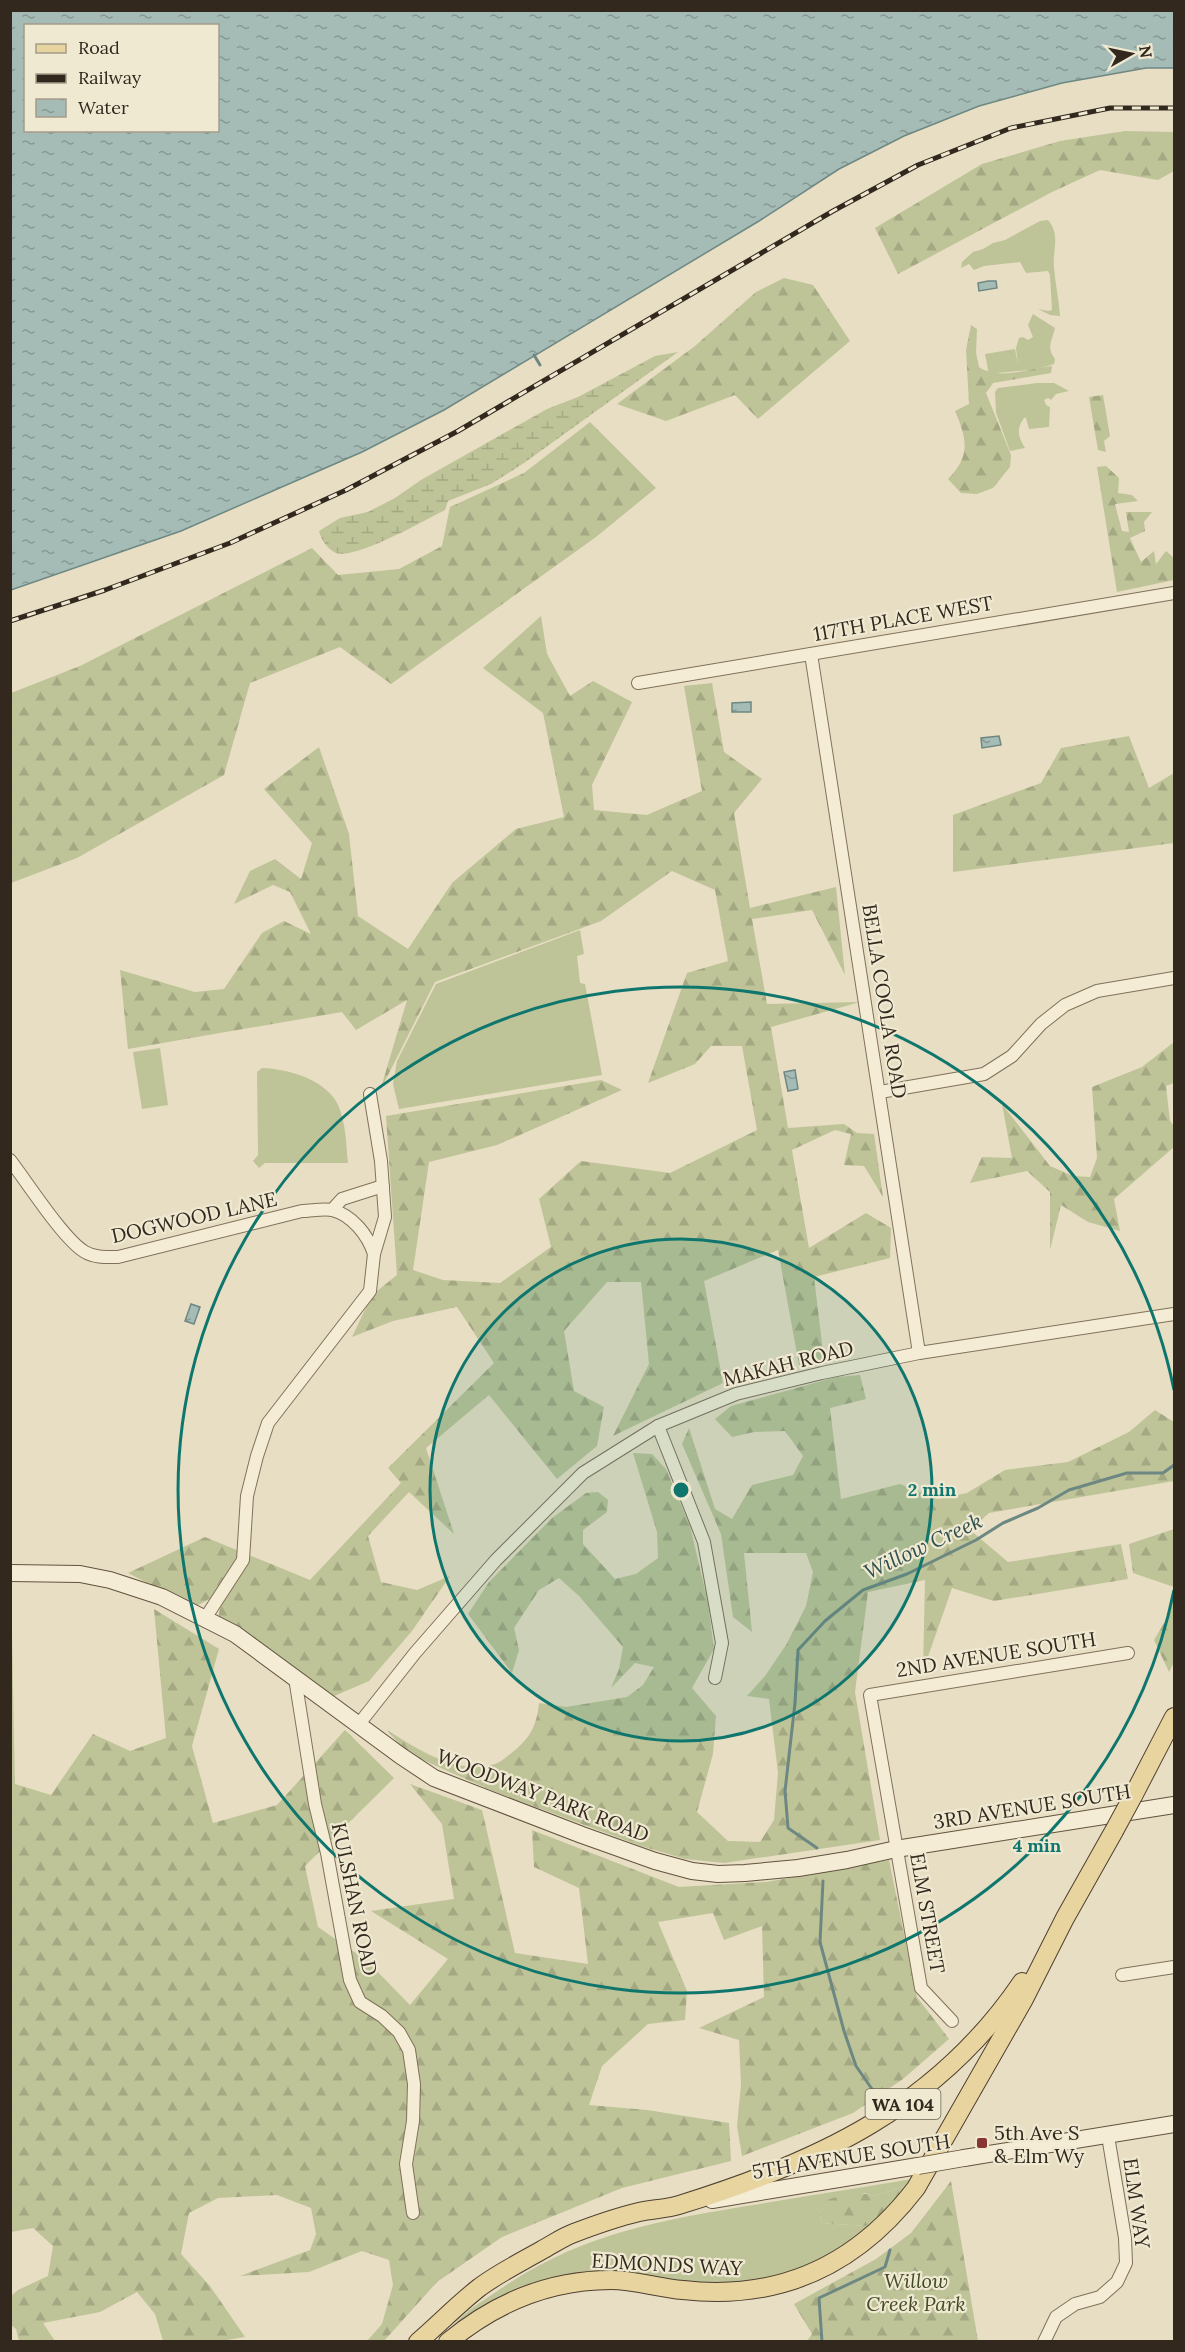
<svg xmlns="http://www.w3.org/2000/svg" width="1185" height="2352" font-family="Lora,serif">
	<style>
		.grass { fill: #bec498 }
		.forest { fill: url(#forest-firs) }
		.wetland { fill: url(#wetland-marsh) }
		.water { fill: url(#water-ripples); stroke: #6d8882; stroke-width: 1.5; fill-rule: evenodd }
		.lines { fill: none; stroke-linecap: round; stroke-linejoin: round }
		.stream { stroke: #6d8882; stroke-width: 3 }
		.street-casing { stroke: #80715c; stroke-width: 14 }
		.secondary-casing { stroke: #62523f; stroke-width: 18 }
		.primary-casing { stroke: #4e3f30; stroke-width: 20 }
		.street { stroke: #f4ecd5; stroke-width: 12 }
		.secondary { stroke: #f4ecd5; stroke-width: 16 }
		.primary { stroke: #e7d49f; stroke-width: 18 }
		.rail-casing { stroke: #32281e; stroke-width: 5 }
		.rail { stroke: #f0e9d2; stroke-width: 3; stroke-dasharray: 9; stroke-linecap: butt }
		.secondary-bridge-casing { stroke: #62523f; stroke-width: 18; stroke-linecap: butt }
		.primary-bridge-casing { stroke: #4e3f30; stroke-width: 20; stroke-linecap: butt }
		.secondary-bridge { stroke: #f4ecd5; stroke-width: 16 }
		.primary-bridge { stroke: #e7d49f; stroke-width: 18 }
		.ring { fill: none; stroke: #0f766e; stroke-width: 3 }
		.poi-dot { fill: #883633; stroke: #f0e9d2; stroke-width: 2 }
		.labels { text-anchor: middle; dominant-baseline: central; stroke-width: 4.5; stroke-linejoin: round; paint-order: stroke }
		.shield { fill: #f0e9d2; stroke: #6b6254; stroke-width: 1.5 }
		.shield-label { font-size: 18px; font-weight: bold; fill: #32281e }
		.street-label { font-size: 20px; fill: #32281e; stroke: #f0e9d2 }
		.poi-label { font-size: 20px; fill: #32281e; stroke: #f0e9d2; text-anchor: start }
		.park-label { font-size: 20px; font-style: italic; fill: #414c27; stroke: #f0e9d2 }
		.water-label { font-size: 21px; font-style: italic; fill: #2f504f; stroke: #f0e9d2 }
		.centre { fill: #0f766e; stroke: #f0e9d2; stroke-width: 3 }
		.ring-label { font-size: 18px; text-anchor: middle; font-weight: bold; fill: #0f766e; stroke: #f0e9d2; stroke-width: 4.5; stroke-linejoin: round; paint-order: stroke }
	</style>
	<defs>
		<pattern id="forest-firs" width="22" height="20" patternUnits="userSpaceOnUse" patternTransform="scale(1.5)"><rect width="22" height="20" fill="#bec498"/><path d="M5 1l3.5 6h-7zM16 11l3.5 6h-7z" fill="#a4a883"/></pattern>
		<pattern id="wetland-marsh" width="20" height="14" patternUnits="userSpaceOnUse" patternTransform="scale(1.5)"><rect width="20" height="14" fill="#bec498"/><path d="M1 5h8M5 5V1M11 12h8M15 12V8" fill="none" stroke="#a4a883"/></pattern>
		<pattern id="water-ripples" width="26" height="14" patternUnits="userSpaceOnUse" patternTransform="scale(1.5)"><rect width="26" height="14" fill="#a5bbb6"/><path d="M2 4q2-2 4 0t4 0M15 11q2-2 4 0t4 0" fill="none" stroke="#879893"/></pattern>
	</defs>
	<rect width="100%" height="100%" fill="#e8dec3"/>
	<g class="grass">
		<path d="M1048,220C1061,235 1052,251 1054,267C1055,283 1059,300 1060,316L1050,315L1038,309L1048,311L1052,310L1050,275L1048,271L1026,273L1020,262L984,266L974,270L969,264L961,268L962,262L973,252L983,249L993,243L1005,240L1040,221Z"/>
		<path d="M1033,314L1055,328C1052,341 1046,348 1055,359L1054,364L1038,369L987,374L988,369L985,354L1015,349L1018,365L1016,348L1019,338L1023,337L1028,340L1033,337L1028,325Z"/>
		<path d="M1037,383H1054L1069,391L1056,394L1051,400L1048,398L1044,400L1046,405L1050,407L1049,427L1029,429L1026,418H1024C1016,429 1018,437 1025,448L1010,451L996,413L995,392L998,388Z"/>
		<polygon points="580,930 584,954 577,956 580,983 585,984 602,1075 399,1109 393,1084 397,1061 436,984"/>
		<polygon points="160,1048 168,1105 142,1109 133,1052"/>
		<path d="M262,1068C289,1069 328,1080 339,1107C346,1125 346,1144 348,1163H265L259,1168L253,1161L258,1155L257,1072Z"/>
		<path d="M912,2179L909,2185L874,2196L865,2193L815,2205L820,2212L821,2223L865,2226L882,2221L828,2260L744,2286L595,2276L454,2328L453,2326C464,2312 481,2302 496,2292C579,2234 656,2221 753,2205C806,2196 859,2188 912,2179Z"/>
	</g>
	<g class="forest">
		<polygon points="1125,131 1174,132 1174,171 1158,180 1100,170 1052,192 898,274 875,228 982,164 1060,141"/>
		<polygon points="784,278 813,285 850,341 758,419 735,395 666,421 617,404 695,346 756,292"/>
		<path d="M971,325L977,329L976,353L979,367C998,381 1031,368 1052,366L1051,373L993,383L986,393L1011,455L1010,467L993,488L977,494L961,493L948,479C971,456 967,439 955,411L969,404L966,350Z"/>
		<polygon points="1103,395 1110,436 1104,441 1106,452 1098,450 1089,397"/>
		<polygon points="590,422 656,488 596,537 391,684 340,647 250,683 224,775 77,858 11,883 11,693 80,666 312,548 338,575 399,569 442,546 450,507 524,473"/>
		<polygon points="1106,466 1119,478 1118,493 1132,495 1138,501 1115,504 1122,531 1129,532 1126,512 1152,512 1144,522 1145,531 1130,538 1141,562 1154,551 1156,564 1166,551 1174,558 1174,580 1117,592 1097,467"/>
		<polygon points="541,616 547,654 570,696 593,681 632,702 592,785 594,810 647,815 702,791 684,686 712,683 724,752 762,779 734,813 750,908 836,887 845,975 812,910 752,919 767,1004 860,1002 771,1027 788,1128 844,1124 857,1133 874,1134 883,1197 864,1166 844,1165 851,1134 835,1130 792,1150 809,1248 866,1213 891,1228 890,1258 814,1277 824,1360 799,1365 778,1250 704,1281 723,1383 613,1436 649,1364 641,1282 607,1282 564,1331 574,1391 604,1407 597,1446 557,1479 489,1395 426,1448 454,1534 409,1492 368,1536 381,1582 417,1590 450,1576 412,1631 369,1681 332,1697 218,1620 220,1606 211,1598 195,1607 128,1573 205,1537 310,1580 401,1483 388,1468 494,1363 457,1307 393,1321 352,1337 372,1295 397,1275 386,1116 601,1080 622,1090 497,1145 429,1162 413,1270 443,1280 500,1283 551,1247 539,1199 581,1161 670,1173 757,1130 742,1046 711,1046 695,1064 648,1083 687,973 728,961 715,890 672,871 601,921 435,982 380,1091 407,1000 356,1030 342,1012 128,1049 120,970 195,992 224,989 262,933 284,921 311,934 290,892 273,885 234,904 250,871 275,859 301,879 312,843 264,789 319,747 349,834 358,916 408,949 452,883 516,829 564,817 543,713 483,668"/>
		<polygon points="1129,736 1149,788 1174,773 1174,843 953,872 953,815 1041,783 1061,748"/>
		<polygon points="1174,1042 1174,1083 1166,1086 1170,1121 1174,1126 1174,1147 1114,1199 1120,1231 1088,1222 1061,1205 1050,1250 1050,1192 1027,1171 970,1183 982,1157 1012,1158 1002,1104 1050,1166 1073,1176 1090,1177 1097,1158 1092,1087 1142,1067"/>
		<path d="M860,1375L866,1399L830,1408L841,1499L900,1484L938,1499L967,1493L1005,1470L1068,1462L1129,1432L1155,1410L1174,1422V1481L989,1513L970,1530L1008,1562L1121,1544L1128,1579L994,1601L952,1588L923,1671L925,1580L868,1592L855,1692L880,1840L724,1863L685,1859L641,1846L495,1792L407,1753L387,1730C417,1749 458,1776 495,1764C502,1762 508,1755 514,1751C531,1737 537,1724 539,1703L566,1707L627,1697L643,1685L654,1667L635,1663L611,1688L619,1669L623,1647L579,1596L559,1578L539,1590L514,1628L519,1650L512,1673L468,1614L489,1582L552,1518L586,1493L598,1492L608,1500L607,1512L583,1530V1544L615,1579L636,1574L658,1558L657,1532L633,1453L652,1454L666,1469L690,1526L708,1603L714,1649L692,1688L716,1716L713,1754L697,1812L728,1841L760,1842L774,1820L778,1773L769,1699L747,1696L765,1676L786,1645L806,1606L813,1572L806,1553H744L752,1632L733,1617L721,1534L682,1444L689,1428L715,1509L732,1519L752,1485L793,1475L803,1456L785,1431L754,1432L732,1437L715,1419L731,1406L836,1377Z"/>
		<polygon points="1174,1529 1174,1587 1133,1573 1129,1544"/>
		<polygon points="11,1584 15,1784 51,1795 93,1734 130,1751 166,1738 154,1609 219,1649 192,1746 213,1823 277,1805 345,1730 394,1778 305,1866 318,1927 366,1960 410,2005 448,1959 371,1911 454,1899 442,1824 410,1784 482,1810 515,1953 588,1964 579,1888 534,1867 532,1830 679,1887 766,1882 889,1860 917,1997 949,2039 903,2079 853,2113 742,2156 737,2126 741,2084 739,2040 699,2028 764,1997 762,1926 724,1940 713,1913 658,1922 687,1991 685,2020 648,2024 602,2066 589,2105 647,2110 729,2123 731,2161 622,2188 502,2237 437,2282 384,2341 367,2341 382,2324 393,2285 389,2260 362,2251 309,2272 240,2276 310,2250 316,2234 311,2208 277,2195 218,2198 189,2213 181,2254 210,2286 245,2337 221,2341 163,2341 155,2314 137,2292 100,2312 43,2323 55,2341 19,2341 16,2329 11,2325 10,2297 18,2290 48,2276 53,2246 33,2228 11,2232"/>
		<polygon points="1174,1593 1174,1662 1169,1672 1154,1640 1170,1613"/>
		<polygon points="951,2181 978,2341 807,2341 812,2334 794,2304 876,2259 911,2233"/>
		<path d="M909,2185L882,2221L865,2226L821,2223L820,2212L815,2205C833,2197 855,2189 874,2196Z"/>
	</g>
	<path class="wetland" d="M678,352L524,463L491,484L448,501L445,510C425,520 355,560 336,553C327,549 321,539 319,531L340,518L368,512L395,498L421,480L547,409L578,397L655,356Z"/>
	<g class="water">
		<path d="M10,11H1174V68H1146L1062,83L979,106L904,136L839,169L759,221L444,410L362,452L181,531L11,590ZM26,26H218V130H26Z"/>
		<polygon points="988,281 996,281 997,288 979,291 978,283"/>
		<polygon points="751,702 751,712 732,712 732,703"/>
		<polygon points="999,736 1001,745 982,748 981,738"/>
		<polygon points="795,1070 798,1089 788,1091 784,1072"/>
		<polygon points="191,1304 200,1307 194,1324 185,1321"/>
	</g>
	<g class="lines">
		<g class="stream">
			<polyline points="534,355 540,365"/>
			<polyline points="817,1848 788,1828 785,1791 795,1703 798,1650 825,1621 863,1590 907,1574 976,1540 1003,1523 1038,1508 1069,1490 1127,1473 1163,1473 1174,1465"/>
			<polyline points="823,1881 820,1942 844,2031 856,2066 872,2089"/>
			<polyline points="822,2342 819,2298 885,2267 890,2250"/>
		</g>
		<defs>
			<g id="street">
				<polyline points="811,654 919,1353"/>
				<polyline points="638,683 1174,593"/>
				<polyline points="880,1092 984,1074 1012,1056 1041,1024 1065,1005 1097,991 1174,978"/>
				<path d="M10,1160C27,1182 64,1240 85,1252C95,1258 107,1257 118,1257L302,1211C311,1211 323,1208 332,1210C352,1215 368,1235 374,1254"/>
				<polyline points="332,1210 342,1199 383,1186"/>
				<polyline points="658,1426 704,1542 722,1643 715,1678"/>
				<polyline points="206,1617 243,1560 247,1496 257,1456 268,1423 370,1291 374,1254 385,1217 381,1161 370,1094"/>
				<polyline points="295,1678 315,1804 327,1853 350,1980 360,2002 382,2016 399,2032 409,2050 414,2084 413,2121 406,2164 413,2213"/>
				<polyline points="359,1724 415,1653 496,1560 583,1473 658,1426 736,1394 822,1373 919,1353 1174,1314"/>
				<polyline points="1122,1975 1174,1967"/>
				<polyline points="952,2021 921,1988 870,1695 1128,1653"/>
				<polyline points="1044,2342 1056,2317 1075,2304 1100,2297 1117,2282 1126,2263 1125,2238 1108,2136"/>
			</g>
			<g id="secondary">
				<polyline points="10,1573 80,1574 110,1580 162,1597 235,1634 401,1756 434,1778 582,1835 655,1861 692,1871 718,1874 745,1873 798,1868 847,1860 896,1849 1174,1805"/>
				<polyline points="964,2158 1174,2124"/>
				<polyline points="712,2200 918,2166"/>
			</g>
			<g id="primary">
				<polyline points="1133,1796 1174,1717"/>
				<path d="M418,2342C439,2324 458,2304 480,2287C499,2273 521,2262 542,2250C553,2244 563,2237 574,2233C595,2225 618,2217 639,2212C652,2209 666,2209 679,2205C819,2162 938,2106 1022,1982"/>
				<path d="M448,2342C495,2303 549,2280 611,2280C635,2280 658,2288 683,2290C780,2301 857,2265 916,2188L1024,1999L1065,1918L1114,1831"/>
			</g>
		</defs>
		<use href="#street" class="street-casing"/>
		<use href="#secondary" class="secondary-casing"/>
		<use href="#primary" class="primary-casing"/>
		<use href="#street" class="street"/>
		<use href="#secondary" class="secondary"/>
		<use href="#primary" class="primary"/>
		<defs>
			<polyline id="rail" points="10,621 105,590 230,543 346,490 458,431 833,211 918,165 1011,128 1110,108 1174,108"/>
		</defs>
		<use href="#rail" class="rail-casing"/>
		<use href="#rail" class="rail"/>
		<defs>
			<polyline id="secondary-bridge" points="918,2166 964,2158"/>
			<polyline id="primary-bridge" points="1114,1831 1133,1796"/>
		</defs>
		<use href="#secondary-bridge" class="secondary-bridge-casing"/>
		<use href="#primary-bridge" class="primary-bridge-casing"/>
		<use href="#secondary-bridge" class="secondary-bridge"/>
		<use href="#primary-bridge" class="primary-bridge"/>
	</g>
	<circle cx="681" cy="1490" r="251" fill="#0f766e" fill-opacity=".12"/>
	<g class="ring">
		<circle cx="681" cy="1490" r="251"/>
		<path d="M1174 1590A503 503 0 1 1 1174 1390"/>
	</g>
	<rect class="poi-dot" x="976" y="2137" width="12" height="12" rx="3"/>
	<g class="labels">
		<rect class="shield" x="865.5" y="2089" width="75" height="30" rx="4.5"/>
		<g class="shield-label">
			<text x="903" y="2104">WA 104</text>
		</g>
		<g class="street-label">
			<text transform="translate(903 618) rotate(-10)">117TH PLACE WEST</text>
			<text transform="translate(885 1001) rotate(81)">BELLA COOLA ROAD</text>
			<text transform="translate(194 1217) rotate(-13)">DOGWOOD LANE</text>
			<text transform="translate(788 1363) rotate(-14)">MAKAH ROAD</text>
			<text transform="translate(996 1654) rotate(-9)">2ND AVENUE SOUTH</text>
			<text transform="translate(543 1795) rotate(21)">WOODWAY PARK ROAD</text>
			<text transform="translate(1032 1806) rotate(-9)">3RD AVENUE SOUTH</text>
			<text transform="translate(355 1899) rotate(78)">KULSHAN ROAD</text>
			<text transform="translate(928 1913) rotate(80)">ELM STREET</text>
			<text transform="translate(851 2156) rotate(-9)">5TH AVENUE SOUTH</text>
			<text transform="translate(1137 2203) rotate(82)">ELM WAY</text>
			<text transform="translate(667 2264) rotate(3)">EDMONDS WAY</text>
		</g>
		<g class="poi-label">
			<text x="994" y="2132">5th Ave S<tspan x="994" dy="23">&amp; Elm Wy</tspan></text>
		</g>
		<g class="park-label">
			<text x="916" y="2280">Willow<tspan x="916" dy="23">Creek Park</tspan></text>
		</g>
		<g class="water-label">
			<text transform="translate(923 1546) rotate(-25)">Willow Creek</text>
		</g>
	</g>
	<circle cx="681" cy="1490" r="9" class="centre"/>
	<g class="ring-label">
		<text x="932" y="1496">2 min</text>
		<text x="1037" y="1852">4 min</text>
	</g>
	<rect width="1185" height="2352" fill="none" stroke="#32281e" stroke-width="24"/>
	<rect x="24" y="24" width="195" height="108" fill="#f0e9d2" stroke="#a49c8a" stroke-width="1.5"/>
	<rect x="36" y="44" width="30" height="9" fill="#e7d49f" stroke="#a49c8a" stroke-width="1.5"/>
	<text x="78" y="54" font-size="18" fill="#32281e">Road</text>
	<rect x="36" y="74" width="30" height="9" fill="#32281e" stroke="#a49c8a" stroke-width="1.5"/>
	<text x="78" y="84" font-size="18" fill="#32281e">Railway</text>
	<rect x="36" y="99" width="30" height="18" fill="url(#water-ripples)" stroke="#a49c8a" stroke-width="1.5"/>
	<text x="78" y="114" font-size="18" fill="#32281e">Water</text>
	<g transform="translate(1131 54) rotate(81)" stroke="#f0e9d2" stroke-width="4.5" paint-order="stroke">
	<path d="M0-4.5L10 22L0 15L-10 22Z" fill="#32281e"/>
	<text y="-9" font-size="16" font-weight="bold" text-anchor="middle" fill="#32281e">N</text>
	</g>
</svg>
